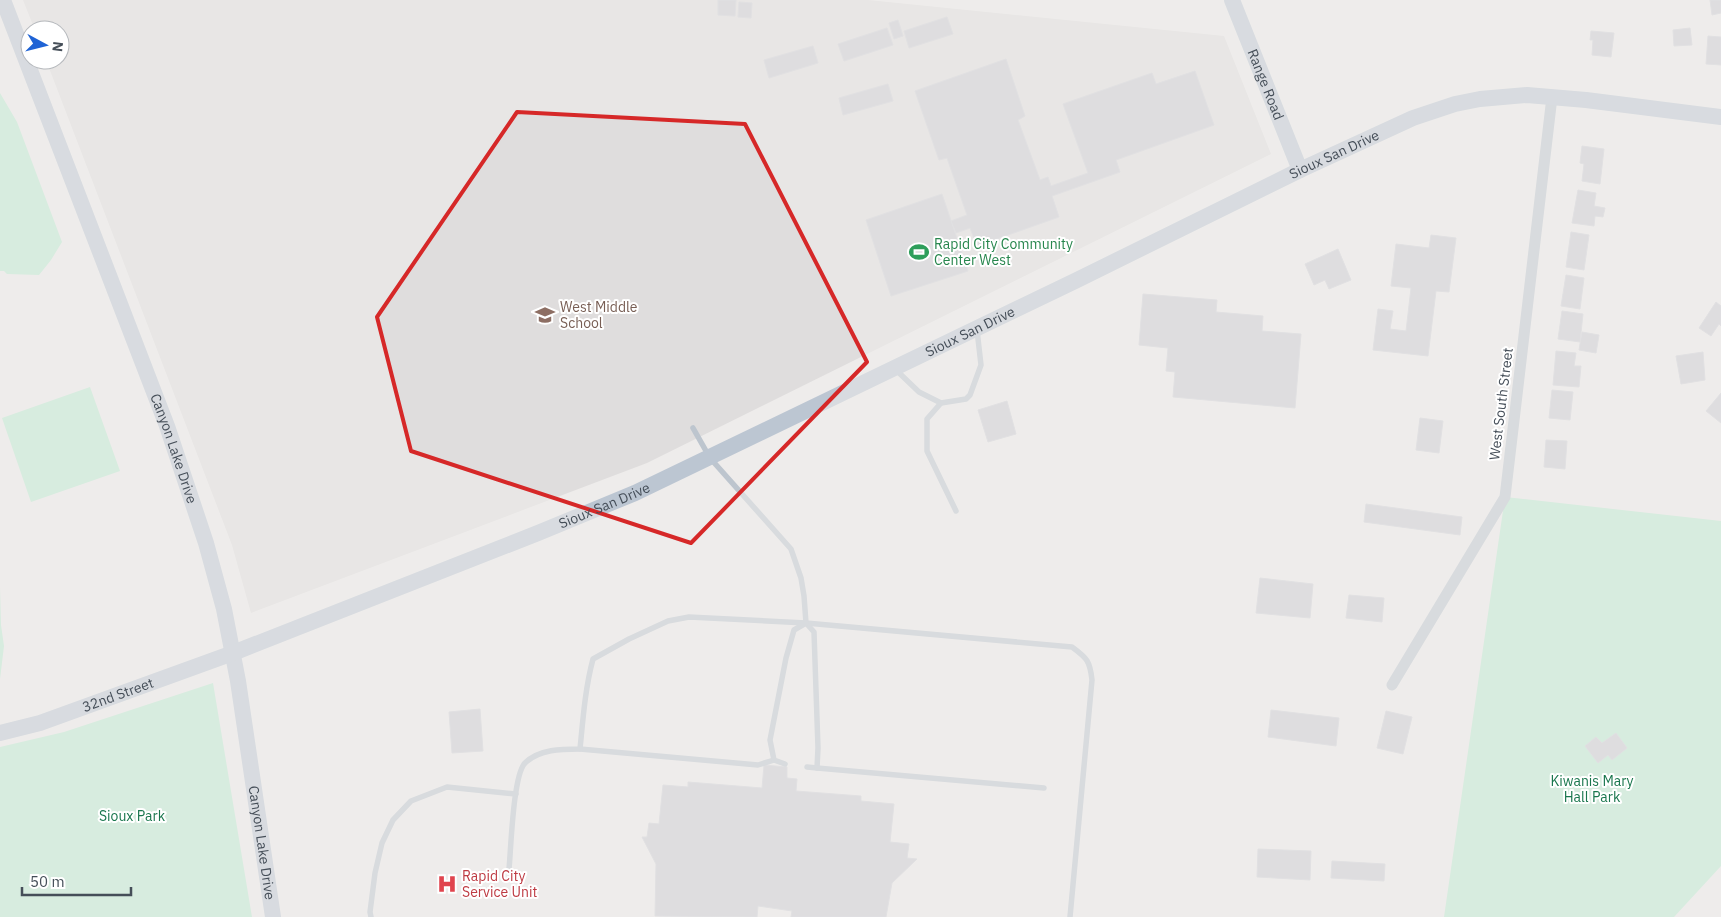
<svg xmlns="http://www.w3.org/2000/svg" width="1721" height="917" font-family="'IBM Plex Sans',sans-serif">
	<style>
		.education { fill: #dfdddd }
		.green { fill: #baecd0 }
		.building { fill: #c9cad1; stroke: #d0d1d7 }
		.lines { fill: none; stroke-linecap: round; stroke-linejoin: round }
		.lane { stroke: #bdc5ce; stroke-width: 5.5 }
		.street { stroke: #bdc5ce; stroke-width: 11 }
		.secondary { stroke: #bcc6d2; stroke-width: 16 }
		.marked { fill: none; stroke: #d62828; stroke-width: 4; stroke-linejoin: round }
		.labels { text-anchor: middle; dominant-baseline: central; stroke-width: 4; stroke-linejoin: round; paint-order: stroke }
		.street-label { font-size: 14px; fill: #454e58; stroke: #fff }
		.leisure-label { font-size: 14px; fill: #27864d; stroke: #fff; text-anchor: start }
		.education-label { font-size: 14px; fill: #785e54; stroke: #fff; text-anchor: start }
		.park-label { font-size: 14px; fill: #19764d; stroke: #fff }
		.health-label { font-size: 14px; fill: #be3a42; stroke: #fff; text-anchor: start }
	</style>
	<rect width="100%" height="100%" fill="#eeeceb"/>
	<polygon class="education" points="23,0 868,0 1224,36 1271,154 647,463 251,613 232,545 46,60 60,60 60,30 35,30"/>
	<g class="green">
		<polygon points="0,93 17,122 62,242 51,260 39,275 7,274 4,271 0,271"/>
		<polygon points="90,387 120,471 31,502 2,418"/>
		<polygon points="1505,497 1721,521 1721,866 1674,917 1444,917"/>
		<polygon points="0,587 1,625 4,646 0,679"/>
		<polygon points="213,683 252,917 0,917 0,747 64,732"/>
	</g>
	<g class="building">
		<polygon points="718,0 736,0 735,16 718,15"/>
		<polygon points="1710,0 1721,0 1721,13 1712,15"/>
		<polygon points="739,2 752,3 751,18 738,17"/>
		<polygon points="947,17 953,34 909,48 904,31"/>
		<polygon points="898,20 903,36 894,39 889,23"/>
		<polygon points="887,28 893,45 844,61 838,44"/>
		<polygon points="1690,28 1692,45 1674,46 1673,30"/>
		<polygon points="1591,31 1614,33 1611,57 1592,55 1593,40 1590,40"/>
		<polygon points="1708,36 1721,37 1721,65 1706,64"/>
		<polygon points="813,46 818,63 769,78 764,60"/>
		<polygon points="1006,59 1025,116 1018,120 1040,180 1048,177 1051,186 1088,173 1063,104 1152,73 1156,84 1195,71 1214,125 1116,160 1120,172 1052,196 1059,217 977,246 970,228 956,233 951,221 967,215 947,158 939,160 915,91"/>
		<polygon points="888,84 893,101 843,115 839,98"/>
		<polygon points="1582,146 1604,149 1600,184 1582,181 1584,164 1580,163"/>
		<polygon points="1578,190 1596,193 1594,206 1605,208 1603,217 1595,216 1594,226 1572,223"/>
		<polygon points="942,194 968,271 891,296 866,220"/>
		<polygon points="1571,232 1589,235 1584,270 1566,267"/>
		<polygon points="1431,235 1456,238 1449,292 1436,291 1428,356 1373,350 1378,309 1393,311 1390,329 1406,331 1411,288 1391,286 1396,244 1429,248"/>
		<polygon points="1338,249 1351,280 1329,289 1325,280 1314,285 1305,264"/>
		<polygon points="1566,275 1584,278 1580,309 1561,306"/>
		<polygon points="1143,294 1217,300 1216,312 1263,316 1262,331 1301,334 1295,408 1173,397 1175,372 1166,371 1168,348 1139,345"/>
		<polygon points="1716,302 1721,306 1721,326 1719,324 1711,336 1699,328"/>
		<polygon points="1562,311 1583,314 1580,342 1558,339"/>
		<polygon points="1582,332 1599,335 1596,353 1579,350"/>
		<polygon points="1556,351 1576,353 1574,366 1581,366 1579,387 1553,385"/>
		<polygon points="1703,352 1705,380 1681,384 1676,356"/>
		<polygon points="1552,390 1573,392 1570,420 1549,418"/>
		<polygon points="1721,393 1721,423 1706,411"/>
		<polygon points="1007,401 1016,434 988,442 978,410"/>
		<polygon points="1420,418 1443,421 1439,453 1416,450"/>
		<polygon points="1546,440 1567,441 1565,469 1544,467"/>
		<polygon points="1366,504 1462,517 1460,535 1364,522"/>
		<polygon points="1260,578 1313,584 1310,618 1256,613"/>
		<polygon points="1349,595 1384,598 1382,622 1346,618"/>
		<polygon points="480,709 483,751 452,753 449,712"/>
		<polygon points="1271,710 1339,718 1336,746 1268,737"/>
		<polygon points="1386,711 1412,717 1403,754 1377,748"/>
		<polygon points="1616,733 1627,748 1612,760 1608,755 1598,763 1585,746 1596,737 1602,743"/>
		<polygon points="764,765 787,767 787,778 797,779 796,791 861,796 861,801 894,804 890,842 909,844 907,858 917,859 892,883 886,917 791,917 792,911 758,906 757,917 655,916 656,864 642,837 647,837 649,823 659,824 663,785 688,787 688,782 762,788"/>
		<polygon points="1258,849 1311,851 1310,880 1257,877"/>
		<polygon points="1332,861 1385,864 1384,881 1331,878"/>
	</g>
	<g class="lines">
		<g class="lane">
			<polyline points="895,369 919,392 941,403 966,399 970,395 981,365 977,330"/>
			<polyline points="941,403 927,419 927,451 956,511"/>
			<path d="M693,428L710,458L791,549L801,578L804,596L806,623L1072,647C1087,658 1090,661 1092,680L1070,917"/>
			<polyline points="580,749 758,765 774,760"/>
			<polyline points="785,764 774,760 770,740 786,658 794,630 806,623 814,632 818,748 817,768 807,767"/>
			<polyline points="817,768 1044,788"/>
			<path d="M509,869C511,849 513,775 525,763C539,749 562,749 580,749C583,719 585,689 593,659L629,639L668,621L689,617L806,623"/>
			<polyline points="371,917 370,912 375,873 382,843 393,820 411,801 447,787 516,794"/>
		</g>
		<polyline class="street" points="1392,685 1505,497 1552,97"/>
		<g class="secondary">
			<path id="s1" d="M3,0L167,426L206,543L224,609L238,681L273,917"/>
			<path id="s2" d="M1232,0L1300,170"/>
			<path id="s3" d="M0,733L40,723L233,653L538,533L635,493L1075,281L1300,170L1413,118L1455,104L1480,99L1527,95L1586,100L1721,117"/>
		</g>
	</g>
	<path d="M0 0H1721V917H0ZM517,112L745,124L867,362L691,543L411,451L377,317Z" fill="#eeeceb" fill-opacity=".55" fill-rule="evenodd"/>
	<path class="marked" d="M517,112L745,124L867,362L691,543L411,451L377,317Z"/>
	<defs>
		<symbol id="stadium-bare" viewBox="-9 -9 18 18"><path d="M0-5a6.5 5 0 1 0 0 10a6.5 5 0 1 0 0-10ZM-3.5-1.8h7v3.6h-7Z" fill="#2e9e5b" stroke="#fff" stroke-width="2.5" paint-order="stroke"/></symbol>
		<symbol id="school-bare" viewBox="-9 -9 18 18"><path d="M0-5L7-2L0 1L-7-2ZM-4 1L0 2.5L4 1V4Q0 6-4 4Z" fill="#8d6e63" stroke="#fff" stroke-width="2.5" paint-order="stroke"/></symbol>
		<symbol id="hospital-bare" viewBox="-9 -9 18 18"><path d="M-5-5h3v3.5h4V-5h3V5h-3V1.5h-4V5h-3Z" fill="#e0444e" stroke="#fff" stroke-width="2.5" paint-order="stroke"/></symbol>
	</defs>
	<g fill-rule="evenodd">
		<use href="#stadium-bare" x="905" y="238" width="28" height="28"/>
		<use href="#school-bare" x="531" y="301" width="28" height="28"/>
		<use href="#hospital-bare" x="433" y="870" width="28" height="28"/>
	</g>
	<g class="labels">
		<g class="street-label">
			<text stroke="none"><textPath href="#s2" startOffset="91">Range Road</textPath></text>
			<text stroke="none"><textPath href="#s3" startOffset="1456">Sioux San Drive</textPath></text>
			<text stroke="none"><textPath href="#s3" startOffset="1051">Sioux San Drive</textPath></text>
			<text transform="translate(1501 404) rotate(-83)">West South Street</text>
			<text stroke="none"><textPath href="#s1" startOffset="480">Canyon Lake Drive</textPath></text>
			<text stroke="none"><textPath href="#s3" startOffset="646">Sioux San Drive</textPath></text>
			<text stroke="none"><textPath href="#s3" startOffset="124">32nd Street</textPath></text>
			<text stroke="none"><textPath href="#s1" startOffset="885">Canyon Lake Drive</textPath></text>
		</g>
		<g class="leisure-label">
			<text x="934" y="244">Rapid City Community<tspan x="934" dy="16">Center West</tspan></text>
		</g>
		<g class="education-label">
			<text x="560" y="307">West Middle<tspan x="560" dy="16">School</tspan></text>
		</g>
		<g class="park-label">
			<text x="1592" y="781">Kiwanis Mary<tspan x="1592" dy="16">Hall Park</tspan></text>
			<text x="132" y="816">Sioux Park</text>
		</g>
		<g class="health-label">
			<text x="462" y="876">Rapid City<tspan x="462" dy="16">Service Unit</tspan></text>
		</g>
	</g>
	<g transform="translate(45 45) rotate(97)"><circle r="24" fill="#ffffff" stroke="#b5b8bc"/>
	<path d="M0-4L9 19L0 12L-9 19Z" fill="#1f63d5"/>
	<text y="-8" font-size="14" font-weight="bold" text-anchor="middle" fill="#454e58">N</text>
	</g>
	<path d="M22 887v8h109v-8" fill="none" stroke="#454e58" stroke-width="2.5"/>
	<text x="30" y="887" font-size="15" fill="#454e58" stroke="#ffffff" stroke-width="4" paint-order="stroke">50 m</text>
</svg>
